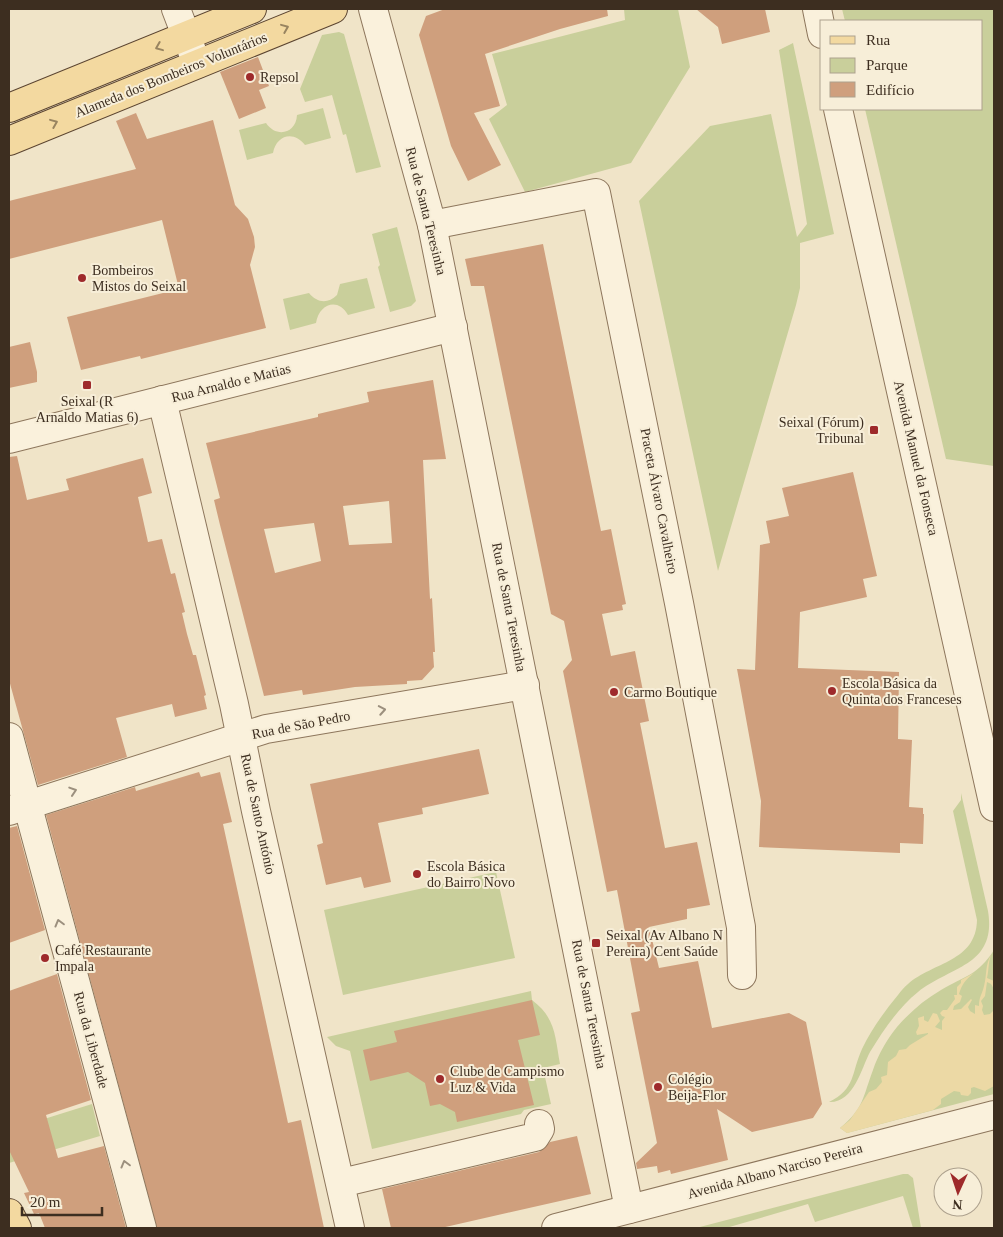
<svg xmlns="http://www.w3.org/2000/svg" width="1003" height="1237" font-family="'Times New Roman',serif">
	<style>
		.green { fill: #c9cf9b }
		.sand { fill: #ecd9a5 }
		.building { fill: #cf9f7d; fill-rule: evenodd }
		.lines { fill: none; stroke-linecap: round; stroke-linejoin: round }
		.minor-casing { stroke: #8d765c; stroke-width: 30 }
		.major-casing { stroke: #5b4430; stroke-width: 30 }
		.minor { stroke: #faf1dc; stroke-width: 28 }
		.major { stroke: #f3d9a0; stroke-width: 28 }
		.oneway { stroke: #988460 }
		.oneway2 { stroke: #9c907e }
		.poi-dot { fill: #9e2a2b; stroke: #f7eed8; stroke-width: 2 }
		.labels { text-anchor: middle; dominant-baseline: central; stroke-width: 4; stroke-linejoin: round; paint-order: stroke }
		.street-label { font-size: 14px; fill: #3d2e20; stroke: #f7eed8 }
		.poi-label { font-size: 14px; fill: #3d2e20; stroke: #f7eed8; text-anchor: start }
	</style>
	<rect width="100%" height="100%" fill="#f0e4c8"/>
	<g class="green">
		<polygon points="624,9 678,9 690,67 631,163 525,192 489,119 507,105 492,54 625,20"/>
		<polygon points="842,9 994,9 994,466 946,459 865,109 982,109 982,21 845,21"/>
		<polygon points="339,32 344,34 381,167 356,173 346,134 343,135 332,95 305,102 300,89 322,35"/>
		<polygon points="793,43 834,234 800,243 800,288 796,305 718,571 639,201 710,126 771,114 797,237 807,224 779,50"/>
		<path d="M323,108L331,138L305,145C294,130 276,135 273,153L247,160L239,130L266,123C276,138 296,134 297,115Z"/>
		<polygon points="397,227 416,301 411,306 390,312 378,267 380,265 372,234"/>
		<path d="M367,278L375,308L348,315C338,297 319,304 316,323L290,330L283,299L309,293C317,303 328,304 337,295L340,284Z"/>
		<path d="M961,793L988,911C997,966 951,966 918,992C898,1008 883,1031 870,1052C861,1069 854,1103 829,1102C856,1089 851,1073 862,1049C871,1030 884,1012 898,995C901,991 904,987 908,984C933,962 976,962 977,920L953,811L961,800Z"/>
		<polygon points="496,872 515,958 343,995 324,910"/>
		<path d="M994,950V1094L847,1133L840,1128C864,1109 863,1096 873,1070C878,1055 887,1039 897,1027C910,1012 924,1000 941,990C965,976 978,975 994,950Z"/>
		<path d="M531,991L532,1000C556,1018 555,1037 560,1064L543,1068L551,1104L524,1110L521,1114L372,1149L350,1051L336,1046L327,1037Z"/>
		<polygon points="92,1104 100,1136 9,1163 9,1130"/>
		<polygon points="903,1174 908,1174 913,1178 921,1228 913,1228 903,1196 815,1222 808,1204 726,1228 696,1228"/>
	</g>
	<path class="sand" d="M991,955C988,963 989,970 987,978L994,981V989L991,984L987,982L985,996L981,1001L983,1006L982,1010L984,1015L990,1014L994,1010V1086L985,1091L974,1087L971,1088V1093L968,1096L961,1095L960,1092L954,1091L941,1099V1104L933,1110L847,1133L840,1128L850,1120L869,1092L876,1089L882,1082L881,1077L887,1075L888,1062L896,1056L899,1050L906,1049L910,1045L928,1034V1033L917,1035L916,1032L919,1026L918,1018L924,1016V1020L928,1022L933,1013L937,1014L940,1021L935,1027L942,1030V1021L945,1017L942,1016L940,1013L943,1010H947L955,999L954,995H957V987L961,983V980L974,973C966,979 962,984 959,994L962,996L960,1002L954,1006L953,1010L961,1009L971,999L972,1000L968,1007L970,1011L975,1014V1005L979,1006C979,996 982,995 984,986C987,975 985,965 991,955Z"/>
	<g class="building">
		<polygon points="445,9 607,9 608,16 560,29 485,54 500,106 474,113 501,165 468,181 451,146 419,35 426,16"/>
		<polygon points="696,9 765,9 770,32 722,44 718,27"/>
		<polygon points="258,57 269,86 259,90 266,108 239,119 220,72"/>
		<polygon points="136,113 147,139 213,120 235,205 248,219 254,237 255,247 250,265 266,328 141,359 140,356 81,370 67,317 179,289 162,220 9,259 9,201 136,169 116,121"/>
		<polygon points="543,244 601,531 611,529 626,604 622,605 623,610 602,614 611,656 635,651 649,721 640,723 665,848 697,842 710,905 687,909 687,919 649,927 659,968 698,961 712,1028 789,1013 806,1022 822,1104 813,1118 752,1132 717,1109 728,1160 671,1174 670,1170 658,1173 657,1166 637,1169 636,1163 657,1143 631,1013 640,1011 617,890 607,892 563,671 572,660 564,621 551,614 484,286 471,286 465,259"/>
		<polygon points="30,342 37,372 37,382 9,388 9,347"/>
		<path d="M433,380L446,459L423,460L430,599L432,598L435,652H433L434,667L422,680L407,681V684L355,687L303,695L302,690L264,696L220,525L214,500L220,498L206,443L318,417V414L369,402L367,392ZM389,501L392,543L349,545L343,506ZM314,523L321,561L275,573L264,529Z"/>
		<polygon points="17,456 27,500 69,490 66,479 143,458 152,493 138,497 148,542 162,539 171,574 175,573 185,612 182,613 187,634 193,655 196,655 206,695 204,696 207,709 175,717 172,704 116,718 127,757 38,785 9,680 9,457"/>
		<polygon points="853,472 877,576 863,579 867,597 800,612 798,668 899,672 898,739 912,740 909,807 923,808 923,814 924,814 923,844 900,843 900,853 759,847 761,801 737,669 755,670 760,545 770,543 766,521 789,516 782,488"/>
		<polygon points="479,749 489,794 422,808 423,814 378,823 391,882 364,888 361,877 326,885 317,845 323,843 310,784"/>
		<polygon points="199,772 201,777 220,772 232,822 223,824 288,1123 301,1120 324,1228 157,1228 46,815 135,787 136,791"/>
		<polygon points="17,826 45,930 9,943 9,828"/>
		<polygon points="57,974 91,1100 46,1115 58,1158 104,1146 126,1228 45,1228 39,1213 34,1214 24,1193 29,1192 9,1150 9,991"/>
		<polygon points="532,1000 540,1035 518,1040 534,1105 457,1122 455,1112 440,1104 430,1106 425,1083 408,1072 370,1081 363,1050 397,1042 394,1031"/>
		<polygon points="577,1136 591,1194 441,1228 391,1228 382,1189 539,1152 550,1142"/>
	</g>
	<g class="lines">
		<defs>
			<g id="minor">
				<polyline points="176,9 197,64"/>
				<polyline points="373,9 432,225 629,1209"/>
				<polyline points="817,9 822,34"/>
				<polyline points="838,109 994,807"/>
				<polyline points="432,225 596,193 679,603 741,927 742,975"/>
				<polyline points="162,400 234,704 256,811 350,1228"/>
				<polyline points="9,439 453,327"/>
				<polyline points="9,737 142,1228"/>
				<polyline points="9,811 266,729 525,685"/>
				<polyline points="341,1183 535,1137 540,1129 539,1124"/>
				<polyline points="556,1228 994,1115"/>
			</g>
			<g id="major">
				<polyline points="9,108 252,9"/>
				<polyline points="9,141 333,9"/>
				<polyline points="9,1213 17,1228"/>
			</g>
		</defs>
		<use href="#minor" class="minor-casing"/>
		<use href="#major" class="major-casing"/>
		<use href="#minor" class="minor"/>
		<use href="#major" class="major"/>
	</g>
	<defs><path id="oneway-chevron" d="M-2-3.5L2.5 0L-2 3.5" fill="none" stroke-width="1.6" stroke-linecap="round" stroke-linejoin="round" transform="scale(1.25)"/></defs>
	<g class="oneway">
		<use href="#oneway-chevron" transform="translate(285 28) rotate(-22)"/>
		<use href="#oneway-chevron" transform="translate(159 47) rotate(158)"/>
		<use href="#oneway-chevron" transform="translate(54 123) rotate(-22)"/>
	</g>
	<g class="oneway2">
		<use href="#oneway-chevron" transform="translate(382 710) rotate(-10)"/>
		<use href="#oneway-chevron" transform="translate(73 791) rotate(-18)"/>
		<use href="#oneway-chevron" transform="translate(59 923) rotate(-105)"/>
		<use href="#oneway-chevron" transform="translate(125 1164) rotate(-105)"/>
	</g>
	<g class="poi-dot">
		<circle cx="250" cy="77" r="5"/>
		<circle cx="82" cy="278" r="5"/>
		<rect x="82" y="380" width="10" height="10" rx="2.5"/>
		<rect x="869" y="425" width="10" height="10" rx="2.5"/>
		<circle cx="832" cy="691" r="5"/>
		<circle cx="614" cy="692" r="5"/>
		<circle cx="417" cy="874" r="5"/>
		<rect x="591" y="938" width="10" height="10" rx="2.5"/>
		<circle cx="45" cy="958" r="5"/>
		<circle cx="440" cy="1079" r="5"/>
		<circle cx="658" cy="1087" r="5"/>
	</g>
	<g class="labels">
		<g class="street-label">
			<text transform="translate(171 75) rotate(-22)">Alameda dos Bombeiros Voluntários</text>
			<text transform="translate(426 211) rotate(76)">Rua de Santa Teresinha</text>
			<text transform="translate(231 383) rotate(-14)">Rua Arnaldo e Matias</text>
			<text transform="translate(916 458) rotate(77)">Avenida Manuel da Fonseca</text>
			<text transform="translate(659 501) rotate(79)">Praceta Álvaro Cavalheiro</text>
			<text transform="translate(509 607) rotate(79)">Rua de Santa Teresinha</text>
			<text transform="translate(301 725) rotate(-11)">Rua de São Pedro</text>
			<text transform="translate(258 814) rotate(78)">Rua de Santo António</text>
			<text transform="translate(589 1004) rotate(79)">Rua de Santa Teresinha</text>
			<text transform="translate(91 1040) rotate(75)">Rua da Liberdade</text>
			<text transform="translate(775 1171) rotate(-15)">Avenida Albano Narciso Pereira</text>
		</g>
		<g class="poi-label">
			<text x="260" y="77">Repsol</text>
			<text x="92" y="270">Bombeiros<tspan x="92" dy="16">Mistos do Seixal</tspan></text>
			<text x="87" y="401" text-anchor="middle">Seixal (R<tspan x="87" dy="16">Arnaldo Matias 6)</tspan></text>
			<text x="864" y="422" text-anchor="end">Seixal (Fórum)<tspan x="864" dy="16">Tribunal</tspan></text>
			<text x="842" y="683">Escola Básica da<tspan x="842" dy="16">Quinta dos Franceses</tspan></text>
			<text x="624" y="692">Carmo Boutique</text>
			<text x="427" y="866">Escola Básica<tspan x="427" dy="16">do Bairro Novo</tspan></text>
			<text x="606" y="935">Seixal (Av Albano N<tspan x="606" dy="16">Pereira) Cent Saúde</tspan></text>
			<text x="55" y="950">Café Restaurante<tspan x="55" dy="16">Impala</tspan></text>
			<text x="450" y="1071">Clube de Campismo<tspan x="450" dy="16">Luz &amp; Vida</tspan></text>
			<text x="668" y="1079">Colégio<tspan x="668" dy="16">Beija-Flor</tspan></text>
		</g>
	</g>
	<rect width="1003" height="1237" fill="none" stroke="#3d2e20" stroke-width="20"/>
	<rect x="820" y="20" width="162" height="90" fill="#f7eed8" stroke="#ada18e"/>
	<rect x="830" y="36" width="25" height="8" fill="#f3d9a0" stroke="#ada18e"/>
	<text x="866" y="45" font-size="15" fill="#3d2e20">Rua</text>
	<rect x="830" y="58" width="25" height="15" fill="#c9cf9b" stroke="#ada18e"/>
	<text x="866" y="70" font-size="15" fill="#3d2e20">Parque</text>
	<rect x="830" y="82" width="25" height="15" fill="#cf9f7d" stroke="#ada18e"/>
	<text x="866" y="95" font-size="15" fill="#3d2e20">Edifício</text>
	<g transform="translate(958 1192) rotate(183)"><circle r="24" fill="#f7eed8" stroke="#ada18e"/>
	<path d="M0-4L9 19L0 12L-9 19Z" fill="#9e2a2b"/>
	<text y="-8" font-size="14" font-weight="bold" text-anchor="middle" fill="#3d2e20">N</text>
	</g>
	<path d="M22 1207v8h80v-8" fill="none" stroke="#3d2e20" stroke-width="2.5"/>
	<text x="30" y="1207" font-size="15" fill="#3d2e20" stroke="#f7eed8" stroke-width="4" paint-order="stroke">20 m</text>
</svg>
